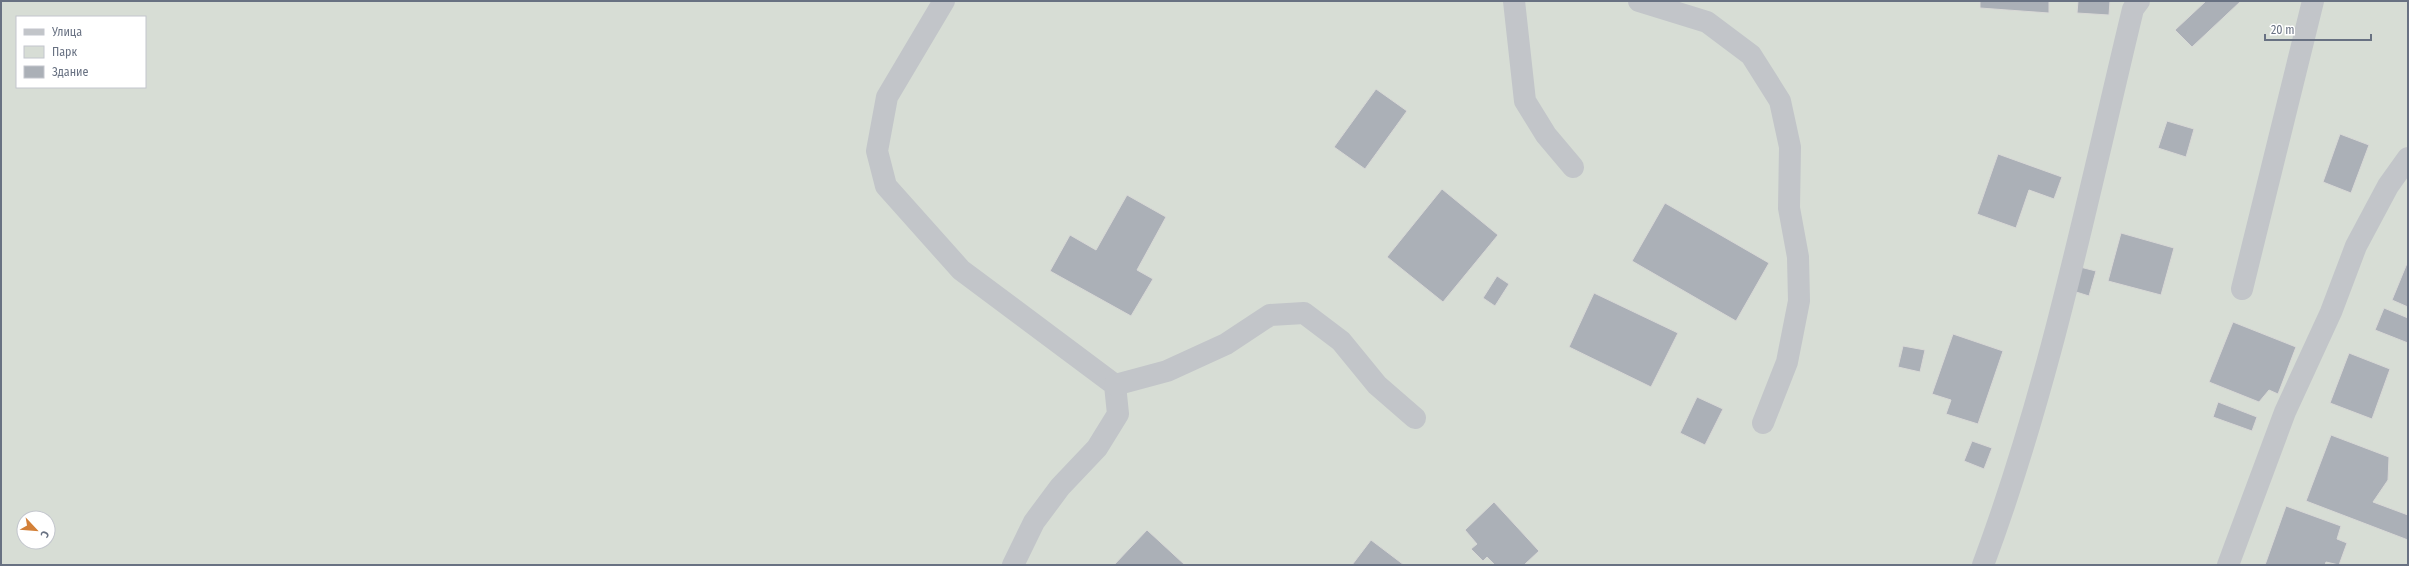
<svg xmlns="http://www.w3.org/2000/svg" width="2409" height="566" font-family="'Fira Sans Condensed',sans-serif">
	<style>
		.green { fill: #d7ddd5; fill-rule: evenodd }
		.building { fill: #abb0b7; stroke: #d8d8d6 }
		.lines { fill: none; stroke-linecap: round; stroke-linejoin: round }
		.minor { stroke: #c2c5c9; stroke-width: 22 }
	</style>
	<rect width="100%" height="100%" fill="#f6f7f4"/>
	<path class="green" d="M1,1H2408V565H1ZM17,17H145V87H17ZM24,518H48V542H24Z"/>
	<g class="building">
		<polygon points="1980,1 2049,1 2049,13 1980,8"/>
		<polygon points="2078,1 2110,1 2109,15 2077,13"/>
		<polygon points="2206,1 2241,1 2192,47 2175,30"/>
		<polygon points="1376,89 1407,111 1365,169 1334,147"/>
		<polygon points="2167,121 2194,129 2186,157 2158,148"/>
		<polygon points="2340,134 2369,145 2351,193 2323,182"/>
		<polygon points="1998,154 2062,177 2054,199 2029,190 2016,228 1977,214"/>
		<polygon points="1442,189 1498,235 1443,302 1387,257"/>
		<polygon points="1127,195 1166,217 1137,270 1153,279 1131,316 1050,271 1070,235 1096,250"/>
		<polygon points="1665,203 1769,263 1736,321 1632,261"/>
		<polygon points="2121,233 2174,248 2161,295 2108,281"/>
		<polygon points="2408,261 2408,307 2392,300"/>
		<polygon points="2080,267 2096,271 2089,296 2073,291"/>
		<polygon points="1497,276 1509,284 1495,306 1483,298"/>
		<polygon points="1594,293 1678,333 1651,387 1569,347"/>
		<polygon points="2384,308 2408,318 2408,343 2375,330"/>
		<polygon points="2233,322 2296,347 2278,394 2269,390 2259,402 2209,382"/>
		<polygon points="1953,334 2003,351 1978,424 1946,414 1951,400 1932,394"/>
		<polygon points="1903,346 1925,350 1920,372 1898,367"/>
		<polygon points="2349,353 2390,369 2372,419 2330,403"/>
		<polygon points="1697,397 1723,409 1705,445 1680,433"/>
		<polygon points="2218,402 2257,417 2252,431 2213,417"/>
		<polygon points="2331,435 2389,457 2388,480 2373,502 2408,515 2408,540 2306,501"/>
		<polygon points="1972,441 1992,448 1984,469 1964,461"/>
		<polygon points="1494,502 1539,551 1524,565 1495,565 1487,557 1483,561 1471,549 1477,544 1465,530"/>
		<polygon points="2286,506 2341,526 2337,539 2347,543 2339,565 2326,562 2325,565 2265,565"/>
		<polygon points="1147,530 1185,565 1114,565"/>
		<polygon points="1371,540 1404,565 1352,565"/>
	</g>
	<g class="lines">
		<g class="minor">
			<polyline points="944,1 887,97 877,151 886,186 961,270 1115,385 1118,414 1097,448 1060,487 1034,522 1013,565"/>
			<polyline points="1514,1 1525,101 1546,135 1573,167"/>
			<polyline points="1639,1 1707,22 1751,55 1780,101 1790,147 1789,208 1798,257 1799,301 1787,362 1763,423"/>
			<polyline points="2242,289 2313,1"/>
			<polyline points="1115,385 1167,371 1226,344 1270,315 1304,313 1341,341 1377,385 1415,418"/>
			<path d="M1983,565C2050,386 2088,195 2133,9L2139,1"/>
			<polyline points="2228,565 2285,412 2331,312 2356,246 2388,186 2408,158"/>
		</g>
	</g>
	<rect width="2409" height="566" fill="none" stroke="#687182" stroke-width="4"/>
	<rect x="16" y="16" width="130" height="72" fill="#ffffff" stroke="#c3c6cd"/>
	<rect x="24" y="29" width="20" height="6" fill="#c2c5c9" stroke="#c3c6cd"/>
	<text x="52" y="36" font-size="12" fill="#687182">Улица</text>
	<rect x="24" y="46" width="20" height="12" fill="#d7ddd5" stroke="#c3c6cd"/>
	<text x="52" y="56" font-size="12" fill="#687182">Парк</text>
	<rect x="24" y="66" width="20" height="12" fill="#abb0b7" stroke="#c3c6cd"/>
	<text x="52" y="76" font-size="12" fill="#687182">Здание</text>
	<g transform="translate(36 530) rotate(116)"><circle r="19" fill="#ffffff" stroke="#c3c6cd"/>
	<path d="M0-3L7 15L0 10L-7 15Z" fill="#d38038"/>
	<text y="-6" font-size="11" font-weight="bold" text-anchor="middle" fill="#687182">С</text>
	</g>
	<path d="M2265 34v6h106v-6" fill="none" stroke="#687182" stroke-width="2"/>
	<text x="2271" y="34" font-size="12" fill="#687182" stroke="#ffffff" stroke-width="3" paint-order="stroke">20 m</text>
</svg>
